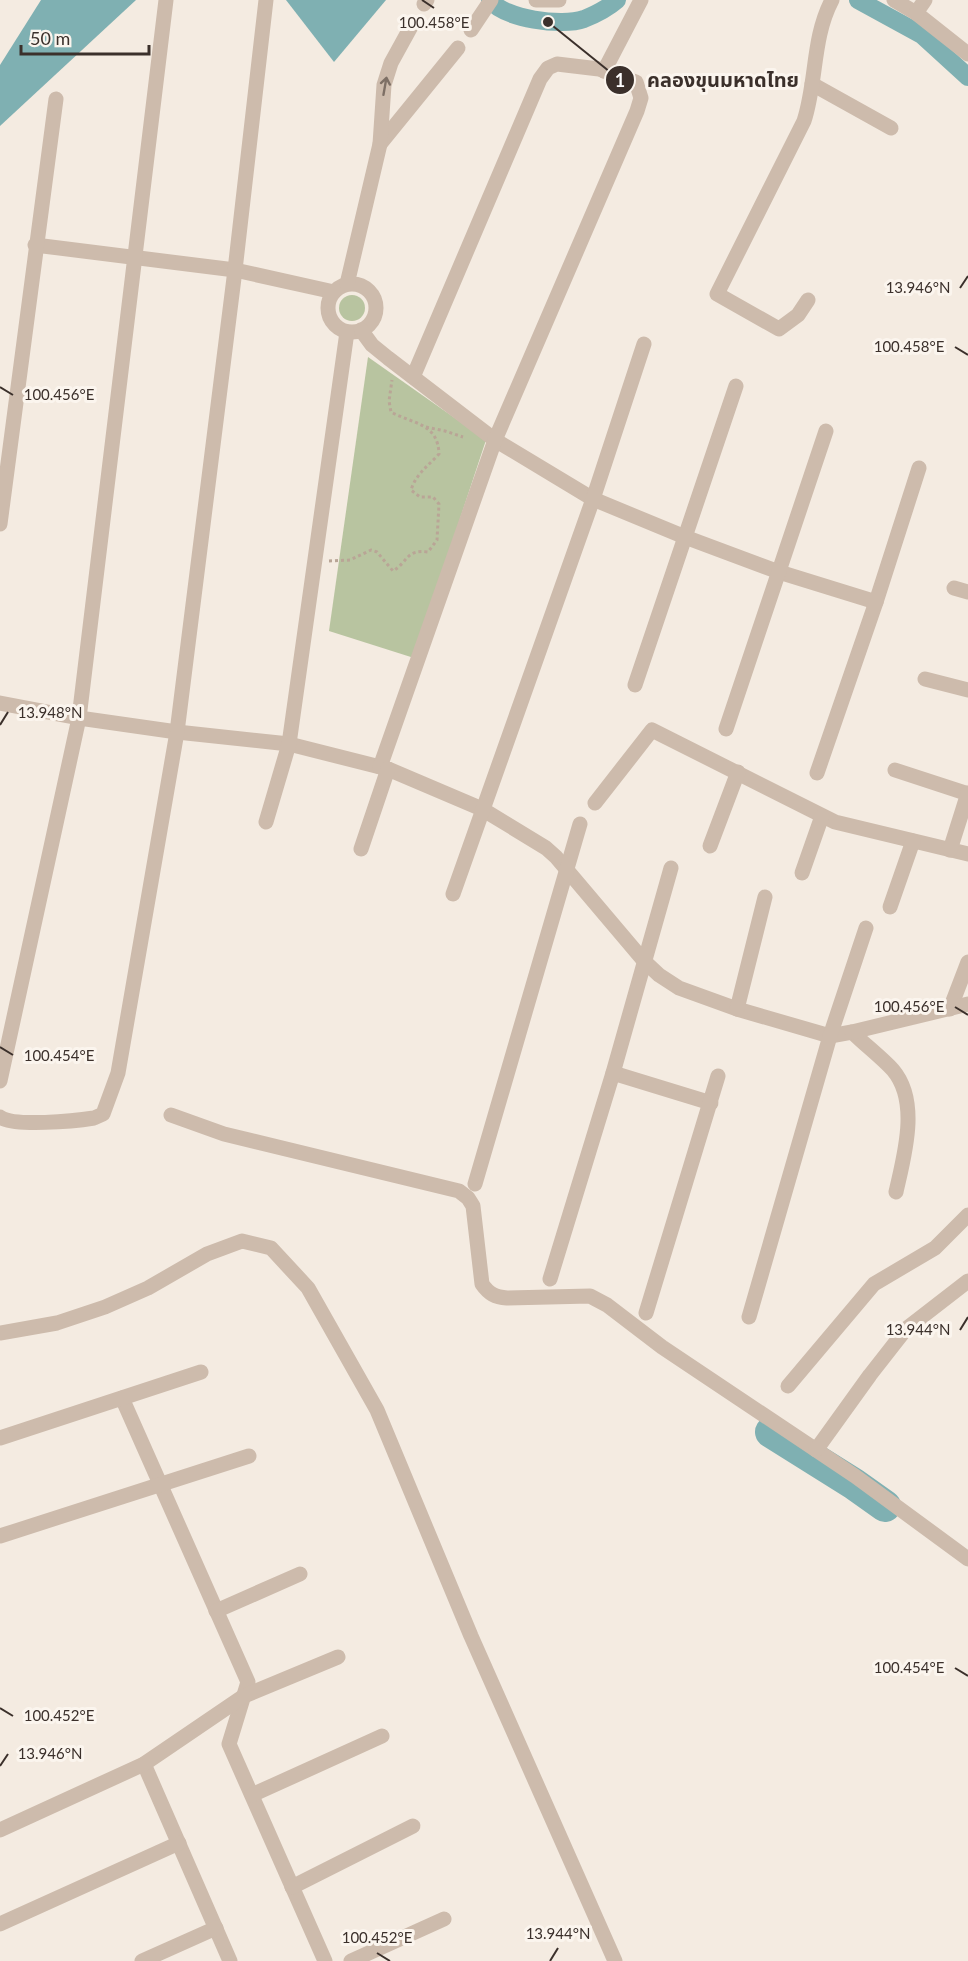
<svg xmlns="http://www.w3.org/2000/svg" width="968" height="1961" font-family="Lato,'Noto Sans Thai',sans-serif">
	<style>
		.green { fill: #b8c4a0 }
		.water { fill: #7fb0b2 }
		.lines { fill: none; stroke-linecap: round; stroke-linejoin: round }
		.canal { stroke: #7fb0b2; stroke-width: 18 }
		.river { stroke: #7fb0b2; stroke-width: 32 }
		.path { stroke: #b9a596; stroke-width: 3; stroke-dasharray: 3 3; stroke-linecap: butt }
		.minor { stroke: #cdbbac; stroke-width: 15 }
		.oneway { stroke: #7d6f65 }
		.ticks { fill: none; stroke: #3b302b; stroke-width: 2 }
		.ticks-label { font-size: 15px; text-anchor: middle; fill: #3b302b; stroke: #fbf5ee; stroke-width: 6; stroke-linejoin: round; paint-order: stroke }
		.leader { fill: none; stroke: #3b302b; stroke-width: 2 }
		.callout-dot { fill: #3b302b; stroke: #fbf5ee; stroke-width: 2 }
		.mark-label { font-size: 18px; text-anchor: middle; font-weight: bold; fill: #fff }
		.callout-label { font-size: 20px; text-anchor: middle; font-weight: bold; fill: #3b302b; stroke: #fbf5ee; stroke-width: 6; stroke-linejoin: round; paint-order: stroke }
	</style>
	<rect width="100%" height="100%" fill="#f4ebe1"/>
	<g class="green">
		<circle cx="352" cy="308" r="13"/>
		<polygon points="368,357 486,440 414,658 329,631"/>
	</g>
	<g class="water">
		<polygon points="41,0 136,0 0,126 0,65"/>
		<polygon points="286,0 386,0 334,62"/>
	</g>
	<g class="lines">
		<g class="canal">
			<path d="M490,0C504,19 562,27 584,19C594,15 609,7 617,0"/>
			<polyline points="858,0 922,35 968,77"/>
		</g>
		<polyline class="river" points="771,1432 854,1484 885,1506"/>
		<g class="path">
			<polyline points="426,427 445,431 463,437"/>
			<path d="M329,561L350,560L371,550L377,552L393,571C408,562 406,549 428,552L437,540L439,504L433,497H420L411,490C416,474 428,466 439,454C438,423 413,424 391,412L389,401L392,380"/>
		</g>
		<g class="minor">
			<polyline points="536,0 559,0"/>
			<polyline points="894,0 916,13 968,54"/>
			<polyline points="424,4 427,0"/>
			<polyline points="916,13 925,0"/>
			<polyline points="471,30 491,0"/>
			<polyline points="604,71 641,0"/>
			<polyline points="812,84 891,128"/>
			<polyline points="380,144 458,48"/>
			<polyline points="35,245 235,270 334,292"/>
			<circle cx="352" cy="308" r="24"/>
			<polyline points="347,284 380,144 384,85 391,63 413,23"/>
			<path d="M808,300L798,315L779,329L717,294L804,121C817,81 812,38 832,0"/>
			<polyline points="361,330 372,345 388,358 495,440 593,499 685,537 779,572 876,602"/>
			<polyline points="0,524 56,99"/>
			<polyline points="954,588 968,592"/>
			<polyline points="925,679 968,690"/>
			<polyline points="635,685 736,386"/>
			<path d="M0,703L79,718L177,732L289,744L388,769L482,809L546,848L556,857L644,961L659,975L679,988L737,1009L830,1036L852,1032C865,1045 881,1057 893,1070C920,1102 904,1156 896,1192"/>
			<polyline points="726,729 826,431"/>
			<polyline points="380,767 495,440 637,111 641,98 636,82 599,69 557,64 548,68 540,79 413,377"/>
			<polyline points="895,770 968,794"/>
			<polyline points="817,773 876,602 919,468"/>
			<polyline points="595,803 652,730 835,822 968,854"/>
			<polyline points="266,822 289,744 347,332"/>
			<polyline points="710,846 738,772"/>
			<polyline points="361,849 388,769"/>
			<polyline points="950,850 968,793"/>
			<polyline points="802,873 822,816"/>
			<polyline points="453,894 593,499 644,344"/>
			<polyline points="890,907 913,841"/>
			<polyline points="737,1009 765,897"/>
			<polyline points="950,1009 968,962"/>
			<polyline points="852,1032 968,1004"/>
			<polyline points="613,1073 711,1103"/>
			<polyline points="0,1081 79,718 166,0"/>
			<path d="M171,1115L224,1134L459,1191L468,1198L473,1206L482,1284C489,1294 495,1297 507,1298L590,1296L607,1305L662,1347L855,1476L968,1559"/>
			<path d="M0,1117C14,1127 75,1121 94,1118L103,1114L118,1073L177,732L235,270L266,0"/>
			<polyline points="475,1184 580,824"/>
			<polyline points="550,1279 613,1073 671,868"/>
			<polyline points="646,1313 718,1076"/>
			<polyline points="749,1317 830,1036 866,928"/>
			<polyline points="0,1333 57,1323 105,1307 148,1288 207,1254 242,1241 271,1248 308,1288 377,1410 471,1636 615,1961"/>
			<polyline points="788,1386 874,1284 935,1248 968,1215"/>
			<polyline points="122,1398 248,1682 229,1744 325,1961"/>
			<polyline points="0,1438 201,1372"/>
			<polyline points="816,1450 870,1375 906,1329 968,1281"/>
			<polyline points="0,1536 249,1456"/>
			<polyline points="216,1611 300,1574"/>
			<polyline points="144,1764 230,1961"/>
			<polyline points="252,1795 382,1736"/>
			<polyline points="0,1830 144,1764 244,1696 338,1657"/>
			<polyline points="292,1887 413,1826"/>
			<polyline points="0,1924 179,1843"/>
			<polyline points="142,1961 216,1928"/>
			<polyline points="351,1961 444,1919"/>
		</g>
	</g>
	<defs><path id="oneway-shaft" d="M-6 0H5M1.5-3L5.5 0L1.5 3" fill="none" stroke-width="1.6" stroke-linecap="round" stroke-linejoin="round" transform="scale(1.5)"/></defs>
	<use class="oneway" href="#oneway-shaft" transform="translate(385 86) rotate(-80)"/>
	<path class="ticks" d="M422,0L434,8M960,288L968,276M955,347L968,355M0,387L13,395M0,725L8,712M955,1007L968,1015M0,1047L13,1055M960,1330L968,1317M955,1668L968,1676M0,1708L13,1716M0,1766L8,1754M377,1953L390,1961M550,1961L558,1948"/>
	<g class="ticks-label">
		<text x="434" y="28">100.458°E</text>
		<text x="918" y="293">13.946°N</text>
		<text x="909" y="352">100.458°E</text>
		<text x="59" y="400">100.456°E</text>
		<text x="50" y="718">13.948°N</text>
		<text x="909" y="1012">100.456°E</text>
		<text x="59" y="1061">100.454°E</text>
		<text x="918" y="1335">13.944°N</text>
		<text x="909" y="1673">100.454°E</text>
		<text x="59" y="1721">100.452°E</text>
		<text x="50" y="1759">13.946°N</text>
		<text x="558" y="1939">13.944°N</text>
		<text x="377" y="1943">100.452°E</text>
	</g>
	<path class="leader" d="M548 22L620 80"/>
	<g class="callout-dot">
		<circle cx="548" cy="22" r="6"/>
		<circle cx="620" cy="80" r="15"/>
	</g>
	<g class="mark-label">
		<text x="620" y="87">1</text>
	</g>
	<g class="callout-label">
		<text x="723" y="87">คลองขุนมหาดไทย</text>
	</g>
	<path d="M21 45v9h128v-9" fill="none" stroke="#3b302b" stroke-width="3"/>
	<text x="30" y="45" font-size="18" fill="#3b302b" stroke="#fbf5ee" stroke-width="4.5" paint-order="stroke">50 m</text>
</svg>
